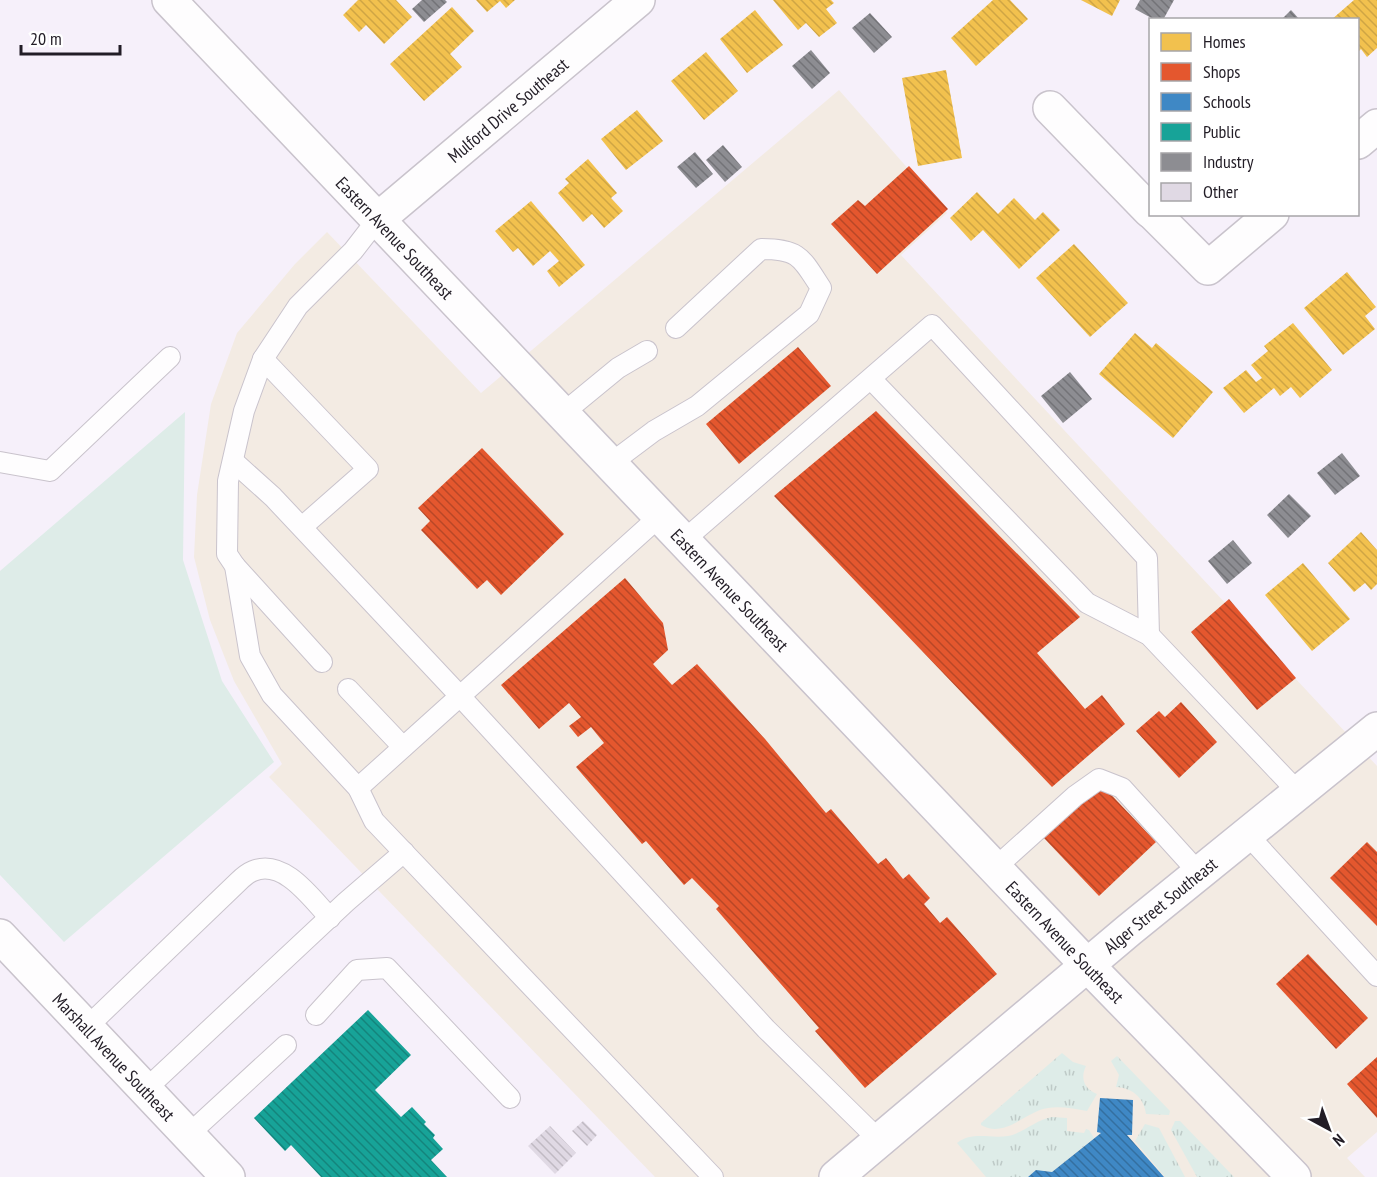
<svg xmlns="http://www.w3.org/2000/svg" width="1377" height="1177" font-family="'PT Sans Narrow',sans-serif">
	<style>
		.commercial { fill: #f3ebe3 }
		.grass { fill: url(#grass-tufts) }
		.green { fill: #deece8 }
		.homes { fill: url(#homes-back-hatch) }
		.shops { fill: url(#shops-back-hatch) }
		.schools { fill: url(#schools-back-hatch) }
		.public { fill: url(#public-back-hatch) }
		.industry { fill: url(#industry-back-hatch) }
		.building { fill: url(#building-back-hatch) }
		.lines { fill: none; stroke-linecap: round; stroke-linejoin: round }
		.lane-casing { stroke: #c9c3cc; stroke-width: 22 }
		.street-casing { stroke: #c9c3cc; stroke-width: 36 }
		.secondary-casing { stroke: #c9c3cc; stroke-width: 36 }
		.lane { stroke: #fefdfe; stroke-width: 20 }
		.street { stroke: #fefdfe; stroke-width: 33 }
		.secondary { stroke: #fefdfe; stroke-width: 33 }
		.labels { text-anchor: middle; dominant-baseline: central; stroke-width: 6; stroke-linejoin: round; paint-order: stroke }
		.street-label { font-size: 18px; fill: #221d26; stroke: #fff }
	</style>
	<defs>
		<pattern id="grass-tufts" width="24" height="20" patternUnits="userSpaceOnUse" patternTransform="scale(1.5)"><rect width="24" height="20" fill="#deece8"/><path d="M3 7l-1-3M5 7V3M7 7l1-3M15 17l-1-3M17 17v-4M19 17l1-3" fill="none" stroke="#becac7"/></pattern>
		<pattern id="homes-back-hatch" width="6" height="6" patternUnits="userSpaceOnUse" patternTransform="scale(1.5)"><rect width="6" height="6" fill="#f2c14e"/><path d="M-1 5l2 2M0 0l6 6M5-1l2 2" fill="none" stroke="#cfa544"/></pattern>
		<pattern id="shops-back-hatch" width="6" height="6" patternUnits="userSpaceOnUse" patternTransform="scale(1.5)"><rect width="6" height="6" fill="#e4572e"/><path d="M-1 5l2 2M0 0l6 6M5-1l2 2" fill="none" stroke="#b84727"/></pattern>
		<pattern id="schools-back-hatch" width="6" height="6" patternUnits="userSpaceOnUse" patternTransform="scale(1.5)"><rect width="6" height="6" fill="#3f88c5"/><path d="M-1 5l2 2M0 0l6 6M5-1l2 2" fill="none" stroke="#346fa0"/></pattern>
		<pattern id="public-back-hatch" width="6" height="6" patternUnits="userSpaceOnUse" patternTransform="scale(1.5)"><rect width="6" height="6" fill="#17a398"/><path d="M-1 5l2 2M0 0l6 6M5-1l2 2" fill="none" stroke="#14847c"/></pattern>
		<pattern id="industry-back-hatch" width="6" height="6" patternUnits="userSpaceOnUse" patternTransform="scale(1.5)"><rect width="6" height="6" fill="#8d8d92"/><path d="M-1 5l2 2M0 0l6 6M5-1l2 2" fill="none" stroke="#737377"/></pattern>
		<pattern id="building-back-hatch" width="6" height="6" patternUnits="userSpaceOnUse" patternTransform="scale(1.5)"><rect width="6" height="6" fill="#e0d9e4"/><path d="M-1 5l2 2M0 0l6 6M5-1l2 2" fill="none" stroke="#c0bac3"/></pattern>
	</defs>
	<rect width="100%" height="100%" fill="#f6f0fa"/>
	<polygon class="commercial" points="839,90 947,213 901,255 1377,766 1377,1132 1347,1158 1365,1177 655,1177 269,777 282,764 234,681 210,620 194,557 197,495 211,404 237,333 295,264 327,232 481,393"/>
	<g class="grass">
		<path d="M1062,1053L1073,1062L1086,1066C1080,1078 1084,1089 1097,1094L1087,1111C1075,1109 1061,1106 1048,1108C1026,1111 1005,1139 981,1125V1123Z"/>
		<path d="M1117,1056L1170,1111L1169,1115L1146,1114C1144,1098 1133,1088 1116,1087L1119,1075L1111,1061Z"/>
		<path d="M1052,1117L1067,1118V1131L1084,1133L1086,1129L1089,1130L1094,1138L1052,1172L1036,1170L1028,1177H986L957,1143C972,1131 990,1139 1008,1136C1024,1133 1035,1120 1052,1117Z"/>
		<polygon points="1175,1121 1180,1121 1234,1177 1197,1177 1171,1130"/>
		<polygon points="1145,1124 1159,1128 1185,1177 1165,1177 1135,1141"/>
	</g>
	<polygon class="green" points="185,412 183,560 222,681 274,762 64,942 0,875 0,571"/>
	<g class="homes">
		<polygon points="358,0 396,0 412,17 384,44 366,25 359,32 343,15"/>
		<polygon points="476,0 515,0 506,8 500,1 487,12"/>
		<polygon points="773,0 831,0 834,3 826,9 837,23 819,37 806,23 798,30"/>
		<polygon points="993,0 1010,0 1028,19 976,66 951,38"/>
		<polygon points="1081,0 1120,0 1112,16"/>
		<polygon points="1354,0 1377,0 1377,48 1367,57 1361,49 1358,52 1358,20 1331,20"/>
		<polygon points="452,7 474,31 450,54 462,67 424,101 390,64"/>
		<polygon points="755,10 783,45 747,73 720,39"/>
		<polygon points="706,52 738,91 704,120 671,81"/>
		<polygon points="946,70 962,158 918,166 902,78"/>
		<polygon points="637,110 663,141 626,170 601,139"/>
		<polygon points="588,159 617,193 611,198 623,211 604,228 592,214 583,222 558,193 569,183 565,179"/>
		<polygon points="977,192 998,214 1014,198 1035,220 1043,212 1060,230 1019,269 983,230 971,241 950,218"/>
		<polygon points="531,201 585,265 559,287 547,271 559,261 550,251 533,266 518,248 513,252 495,231"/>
		<polygon points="1074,244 1128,303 1090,337 1036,278"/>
		<polygon points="1347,272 1376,307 1365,316 1375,329 1343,355 1304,308"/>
		<polygon points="1293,323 1332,370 1300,398 1291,387 1280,396 1274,388 1244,413 1223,388 1246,370 1256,382 1262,378 1251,365 1268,351 1264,346"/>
		<polygon points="1135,333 1152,348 1156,343 1213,392 1173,438 1099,374"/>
		<polygon points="1361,532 1377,550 1377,584 1371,590 1365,583 1354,592 1328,563"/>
		<polygon points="1303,563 1350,619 1312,651 1265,595"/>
	</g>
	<g class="shops">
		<polygon points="909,166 948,209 877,274 831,224 858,200 865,206"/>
		<polygon points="798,347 831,386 739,464 706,424"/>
		<polygon points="876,411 1080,617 1037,653 1085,709 1102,695 1125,724 1052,787 774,496"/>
		<polygon points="482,448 564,534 501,595 487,580 477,589 421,530 430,521 418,508"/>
		<polygon points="625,578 663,623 668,650 653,664 672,685 697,664 765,739 826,813 831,809 878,864 886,858 903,879 909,874 930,898 924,904 940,923 947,917 997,974 865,1088 815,1031 819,1028 716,909 719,906 692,878 684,885 646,841 642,844 576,767 604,743 591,727 578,737 569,726 581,717 569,703 539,729 501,685"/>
		<polygon points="1229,599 1296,678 1257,710 1191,632"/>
		<polygon points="1181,702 1217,742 1179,778 1136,731 1159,711 1165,717"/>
		<polygon points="1100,783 1156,842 1099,896 1043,837"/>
		<polygon points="1367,842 1377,852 1377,926 1330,878"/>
		<polygon points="1308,954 1368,1018 1336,1049 1276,984"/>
		<polygon points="1377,1057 1377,1118 1347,1084"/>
	</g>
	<polygon class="schools" points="1100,1098 1133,1100 1132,1135 1127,1135 1164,1177 1028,1177 1036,1170 1052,1172 1101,1133 1097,1132"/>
	<polygon class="public" points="368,1010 411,1055 375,1090 401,1117 412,1107 426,1122 424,1124 435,1135 433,1138 443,1149 431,1160 447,1177 321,1177 291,1145 285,1151 254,1118"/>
	<g class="industry">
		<polygon points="422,0 445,0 447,2 424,22 412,9"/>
		<polygon points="1140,0 1174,0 1163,20 1155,20 1135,9"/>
		<polygon points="1291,10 1300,20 1281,20"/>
		<polygon points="870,13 892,37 874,53 852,28"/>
		<polygon points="811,50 830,73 812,89 792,66"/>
		<polygon points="723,145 742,167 725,182 706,160"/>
		<polygon points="695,152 713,174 696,188 677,167"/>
		<polygon points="1070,372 1092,399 1063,423 1041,396"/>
		<polygon points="1342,453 1360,476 1335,495 1317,473"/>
		<polygon points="1289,494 1311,516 1288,538 1267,515"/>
		<polygon points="1233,540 1252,563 1227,584 1208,561"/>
	</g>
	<g class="building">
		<polygon points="583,1121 597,1135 587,1146 572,1131"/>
		<polygon points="550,1126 576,1153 555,1174 528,1146"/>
	</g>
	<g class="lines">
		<defs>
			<g id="lane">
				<polyline points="377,220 353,251 298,306 263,359 244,411 228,481 227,554 235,566 250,656 272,695 358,788 374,821 713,1177"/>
				<polyline points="263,359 368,469 302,527"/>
				<polyline points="871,379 1087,603 1149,635 1298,792"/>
				<polyline points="562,414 618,368 647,351"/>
				<polyline points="233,461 273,497 459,695 766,1029 879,1140"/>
				<polyline points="0,462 50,471 170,357"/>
				<path d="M610,464L654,431L697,406L809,314L821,288C801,257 799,249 761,249L676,328"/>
				<polyline points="683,541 932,325 1147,558 1149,635"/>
				<polyline points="235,566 322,662"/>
				<polyline points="348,689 403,747"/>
				<polyline points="358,788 660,516"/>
				<polyline points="1246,833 1377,976"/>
				<polyline points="995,868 1075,796 1099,779 1122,788 1199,873"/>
				<polyline points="316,1015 357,970 387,968 510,1098"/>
				<path d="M86,1028L238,882C242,878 248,873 253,871C284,858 312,899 330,918"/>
				<polyline points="145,1090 346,902 404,852"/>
				<polyline points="188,1135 286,1045"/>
			</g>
			<g id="street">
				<polyline points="1050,108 1150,211"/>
				<polyline points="1358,142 1377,126"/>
				<polyline points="1154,214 1208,268 1272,214"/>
				<path id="s1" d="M377,220L638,0"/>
				<path id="s2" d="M0,936L228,1177"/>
				<path id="s3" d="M836,1177L1129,930L1377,729"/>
			</g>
			<g id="secondary">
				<path id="s4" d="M169,0L1087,965L1294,1177"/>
			</g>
		</defs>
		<use href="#lane" class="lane-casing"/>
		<use href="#street" class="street-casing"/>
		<use href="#secondary" class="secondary-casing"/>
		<use href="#lane" class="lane"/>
		<use href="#street" class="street"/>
		<use href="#secondary" class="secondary"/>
	</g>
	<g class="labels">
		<g class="street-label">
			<text stroke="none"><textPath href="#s1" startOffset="171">Mulford Drive Southeast</textPath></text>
			<text stroke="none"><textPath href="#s4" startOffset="328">Eastern Avenue Southeast</textPath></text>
			<text stroke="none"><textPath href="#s4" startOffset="814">Eastern Avenue Southeast</textPath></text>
			<text stroke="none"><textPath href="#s3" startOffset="423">Alger Street Southeast</textPath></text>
			<text stroke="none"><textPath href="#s4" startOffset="1300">Eastern Avenue Southeast</textPath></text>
			<text stroke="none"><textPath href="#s2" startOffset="166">Marshall Avenue Southeast</textPath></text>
		</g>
	</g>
	<rect x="1149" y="18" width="210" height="198" fill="#ffffff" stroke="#a7a5a8" stroke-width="1.5"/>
	<rect x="1161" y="33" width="30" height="18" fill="#f2c14e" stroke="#a7a5a8" stroke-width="1.5"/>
	<text x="1203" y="48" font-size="18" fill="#221d26">Homes</text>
	<rect x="1161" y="63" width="30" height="18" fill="#e4572e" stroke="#a7a5a8" stroke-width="1.5"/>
	<text x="1203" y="78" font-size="18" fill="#221d26">Shops</text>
	<rect x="1161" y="93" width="30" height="18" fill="#3f88c5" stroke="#a7a5a8" stroke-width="1.5"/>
	<text x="1203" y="108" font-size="18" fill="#221d26">Schools</text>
	<rect x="1161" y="123" width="30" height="18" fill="#17a398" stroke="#a7a5a8" stroke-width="1.5"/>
	<text x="1203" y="138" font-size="18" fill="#221d26">Public</text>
	<rect x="1161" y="153" width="30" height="18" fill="#8d8d92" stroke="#a7a5a8" stroke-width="1.5"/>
	<text x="1203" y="168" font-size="18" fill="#221d26">Industry</text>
	<rect x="1161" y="183" width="30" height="18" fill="#e0d9e4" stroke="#a7a5a8" stroke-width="1.5"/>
	<text x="1203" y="198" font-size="18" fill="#221d26">Other</text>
	<g transform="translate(1329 1129) rotate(139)" stroke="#ffffff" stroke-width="4.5" paint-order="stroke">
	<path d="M0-4.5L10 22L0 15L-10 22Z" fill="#221d26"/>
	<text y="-9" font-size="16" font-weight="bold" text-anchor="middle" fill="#221d26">N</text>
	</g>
	<path d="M21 45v9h99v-9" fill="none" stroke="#221d26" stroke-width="3"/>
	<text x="30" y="45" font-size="18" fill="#221d26" stroke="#ffffff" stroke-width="4.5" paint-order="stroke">20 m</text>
</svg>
